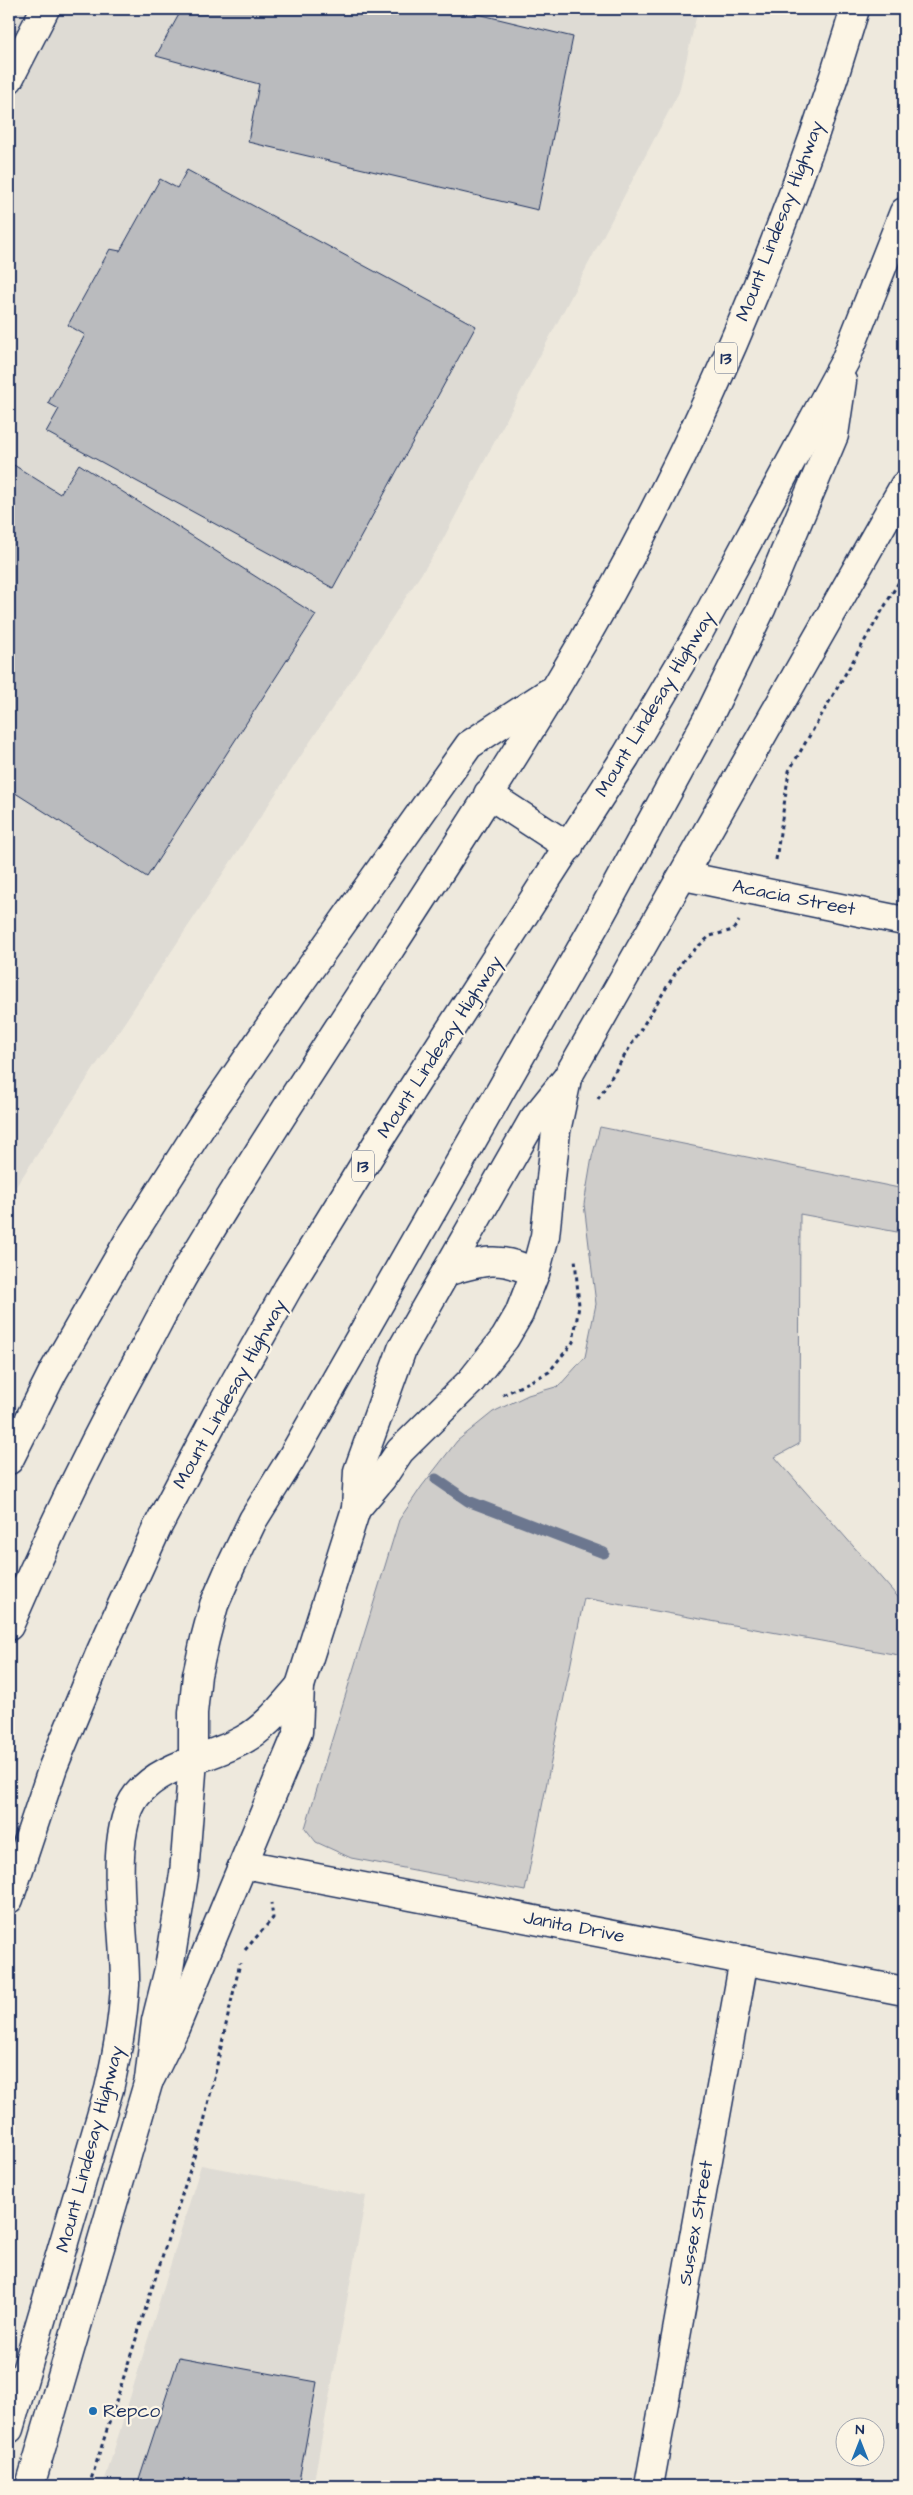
<svg xmlns="http://www.w3.org/2000/svg" width="913" height="2495" font-family="'Architects Daughter',sans-serif">
	<style>
		.built { fill: #dedbd4 }
		.green { fill: #cfcdca; stroke: #757e94 }
		.lines { fill: none; stroke-linecap: round; stroke-linejoin: round }
		.stream { stroke: #6c778f; stroke-width: 11 }
		.building { fill: #babbbe; stroke: #1b2f5e }
		.minor-casing { stroke: #1b2f5e; stroke-width: 31 }
		.major-casing { stroke: #1b2f5e; stroke-width: 31 }
		.highway-casing { stroke: #1b2f5e; stroke-width: 31 }
		.path { stroke: #1b2f5e; stroke-width: 3; stroke-dasharray: 4 4; stroke-linecap: butt }
		.minor { stroke: #fcf5e5; stroke-width: 28 }
		.major { stroke: #fcf5e5; stroke-width: 28 }
		.highway { stroke: #fcf5e5; stroke-width: 28 }
		.poi-dot { fill: #1f6fb2; stroke: #fcf5e5; stroke-width: 2 }
		.labels { text-anchor: middle; dominant-baseline: central; stroke-width: 4.5; stroke-linejoin: round; paint-order: stroke }
		.shield { fill: #fcf5e5; stroke: #5e6a86; stroke-width: 1 }
		.shield-label { font-size: 18px; font-weight: bold; fill: #1b2f5e }
		.street-label { font-size: 19px; fill: #1b2f5e; stroke: #fcf5e5 }
		.poi-label { font-size: 19px; fill: #1b2f5e; stroke: #fcf5e5; text-anchor: start }
	</style>
	<rect width="100%" height="100%" fill="#eee9dd"/>
	<filter id="ink" filterUnits="userSpaceOnUse"><feTurbulence type="fractalNoise" baseFrequency=".02" numOctaves="2"/><feDisplacementMap in="SourceGraphic" scale="10" xChannelSelector="R" yChannelSelector="G"/><feConvolveMatrix kernelMatrix="1 2 1 2 8 2 1 2 1" color-interpolation-filters="sRGB"/></filter>
	<g filter="url(#ink)">
		<g class="built">
			<polygon points="9,9 698,9 679,92 439,547 9,1197"/>
			<polygon points="201,2165 366,2196 313,2486 103,2486"/>
		</g>
		<polygon class="green" points="600,1127 904,1189 897,1232 800,1214 799,1444 775,1457 904,1604 904,1656 584,1598 525,1891 351,1858 316,1842 305,1828 399,1520 422,1486 457,1441 493,1412 528,1395 559,1386 585,1357 596,1304 584,1204 592,1157"/>
		<g class="lines">
			<polyline class="stream" points="436,1479 468,1501 604,1553"/>
		</g>
		<g class="building">
			<polygon points="182,9 457,9 573,37 538,210 248,142 259,84 156,56"/>
			<polygon points="187,170 476,326 333,588 46,432 59,409 48,403 85,335 68,325 110,249 120,251 160,179 177,188"/>
			<polygon points="9,462 60,494 79,464 316,615 147,877 9,789"/>
			<polygon points="179,2357 317,2382 298,2486 137,2486"/>
		</g>
		<g class="lines">
			<defs>
				<g id="minor">
					<polyline points="9,79 45,9"/>
					<polyline points="488,794 569,847"/>
					<polyline points="684,876 904,921"/>
					<path d="M446,1272C482,1261 500,1255 535,1273"/>
					<polyline points="356,1509 382,1478 400,1451 471,1381 505,1338 519,1314 535,1273 545,1236 556,1131 566,1084"/>
					<polyline points="244,1864 904,1991"/>
					<polyline points="151,2077 175,2028 298,1732 300,1686 356,1509 358,1471 402,1349 533,1120 567,1078 904,486"/>
					<path d="M9,2429L109,2089C117,2055 123,2021 125,1985C126,1934 106,1835 137,1795C163,1763 209,1759 243,1740C267,1727 283,1705 300,1686"/>
					<polyline points="649,2486 744,1960"/>
				</g>
				<polyline id="major" points="30,2486 149,2080"/>
				<g id="highway">
					<polyline points="9,1460 53,1372 129,1240 204,1122 292,994 469,745 548,693"/>
					<path d="M9,1626C50,1530 96,1436 146,1345C162,1315 177,1285 195,1256C310,1064 439,881 555,689C683,477 784,246 855,9"/>
					<polyline points="9,1899 53,1767 101,1651 157,1528 218,1412 288,1288 383,1134 626,756 699,632 845,361 904,212"/>
					<polyline points="149,2080 156,2021 169,1969 184,1874 193,1760 193,1713 197,1675 205,1639 214,1605 230,1568 253,1520 291,1459 600,916 709,716 761,609 834,435 842,381"/>
				</g>
			</defs>
			<use href="#minor" class="minor-casing"/>
			<use href="#major" class="major-casing"/>
			<use href="#highway" class="highway-casing"/>
			<g class="path">
				<polyline points="776,860 789,771 904,573"/>
				<polyline points="598,1099 684,959 710,936 733,930 739,921"/>
				<polyline points="503,1395 549,1372 573,1342 579,1306 575,1258"/>
				<polyline points="245,1950 273,1918 271,1903"/>
				<polyline points="89,2486 201,2135 240,1963"/>
			</g>
			<use href="#minor" class="minor"/>
			<use href="#major" class="major"/>
			<use href="#highway" class="highway"/>
		</g>
	</g>
	<circle class="poi-dot" cx="93" cy="2411" r="5"/>
	<g class="labels">
		<g class="shield">
			<rect x="715" y="342.5" width="22" height="31" rx="4"/>
			<rect x="352" y="1150.5" width="22" height="31" rx="4"/>
		</g>
		<g class="shield-label">
			<text x="726" y="358">13</text>
			<text x="363" y="1166">13</text>
		</g>
		<g class="street-label">
			<text transform="translate(780 221) rotate(-69)">Mount Lindesay Highway</text>
			<text transform="translate(655 704) rotate(-59)">Mount Lindesay Highway</text>
			<text transform="translate(794 898) rotate(11)">Acacia Street</text>
			<text transform="translate(440 1047) rotate(-57)">Mount Lindesay Highway</text>
			<text transform="translate(230 1394) rotate(-61)">Mount Lindesay Highway</text>
			<text transform="translate(574 1927) rotate(11)">Janita Drive</text>
			<text transform="translate(90 2149) rotate(-75)">Mount Lindesay Highway</text>
			<text transform="translate(696 2223) rotate(-80)">Sussex Street</text>
		</g>
		<g class="poi-label">
			<text x="103" y="2411">Repco</text>
		</g>
	</g>
	<rect width="913" height="2495" fill="none" stroke="#fcf5e5" stroke-width="30"/>
	<rect x="15" y="15" width="883" height="2465" fill="none" stroke="#1b2f5e" stroke-width="2" filter="url(#ink)"/>
	<g transform="translate(860 2442)"><circle r="24" fill="#fcf5e5" stroke="#a2a6af"/>
	<path d="M0-4L9 19L0 12L-9 19Z" fill="#1f6fb2"/>
	<text y="-8" font-size="14" font-weight="bold" text-anchor="middle" fill="#1b2f5e">N</text>
	</g>
</svg>
